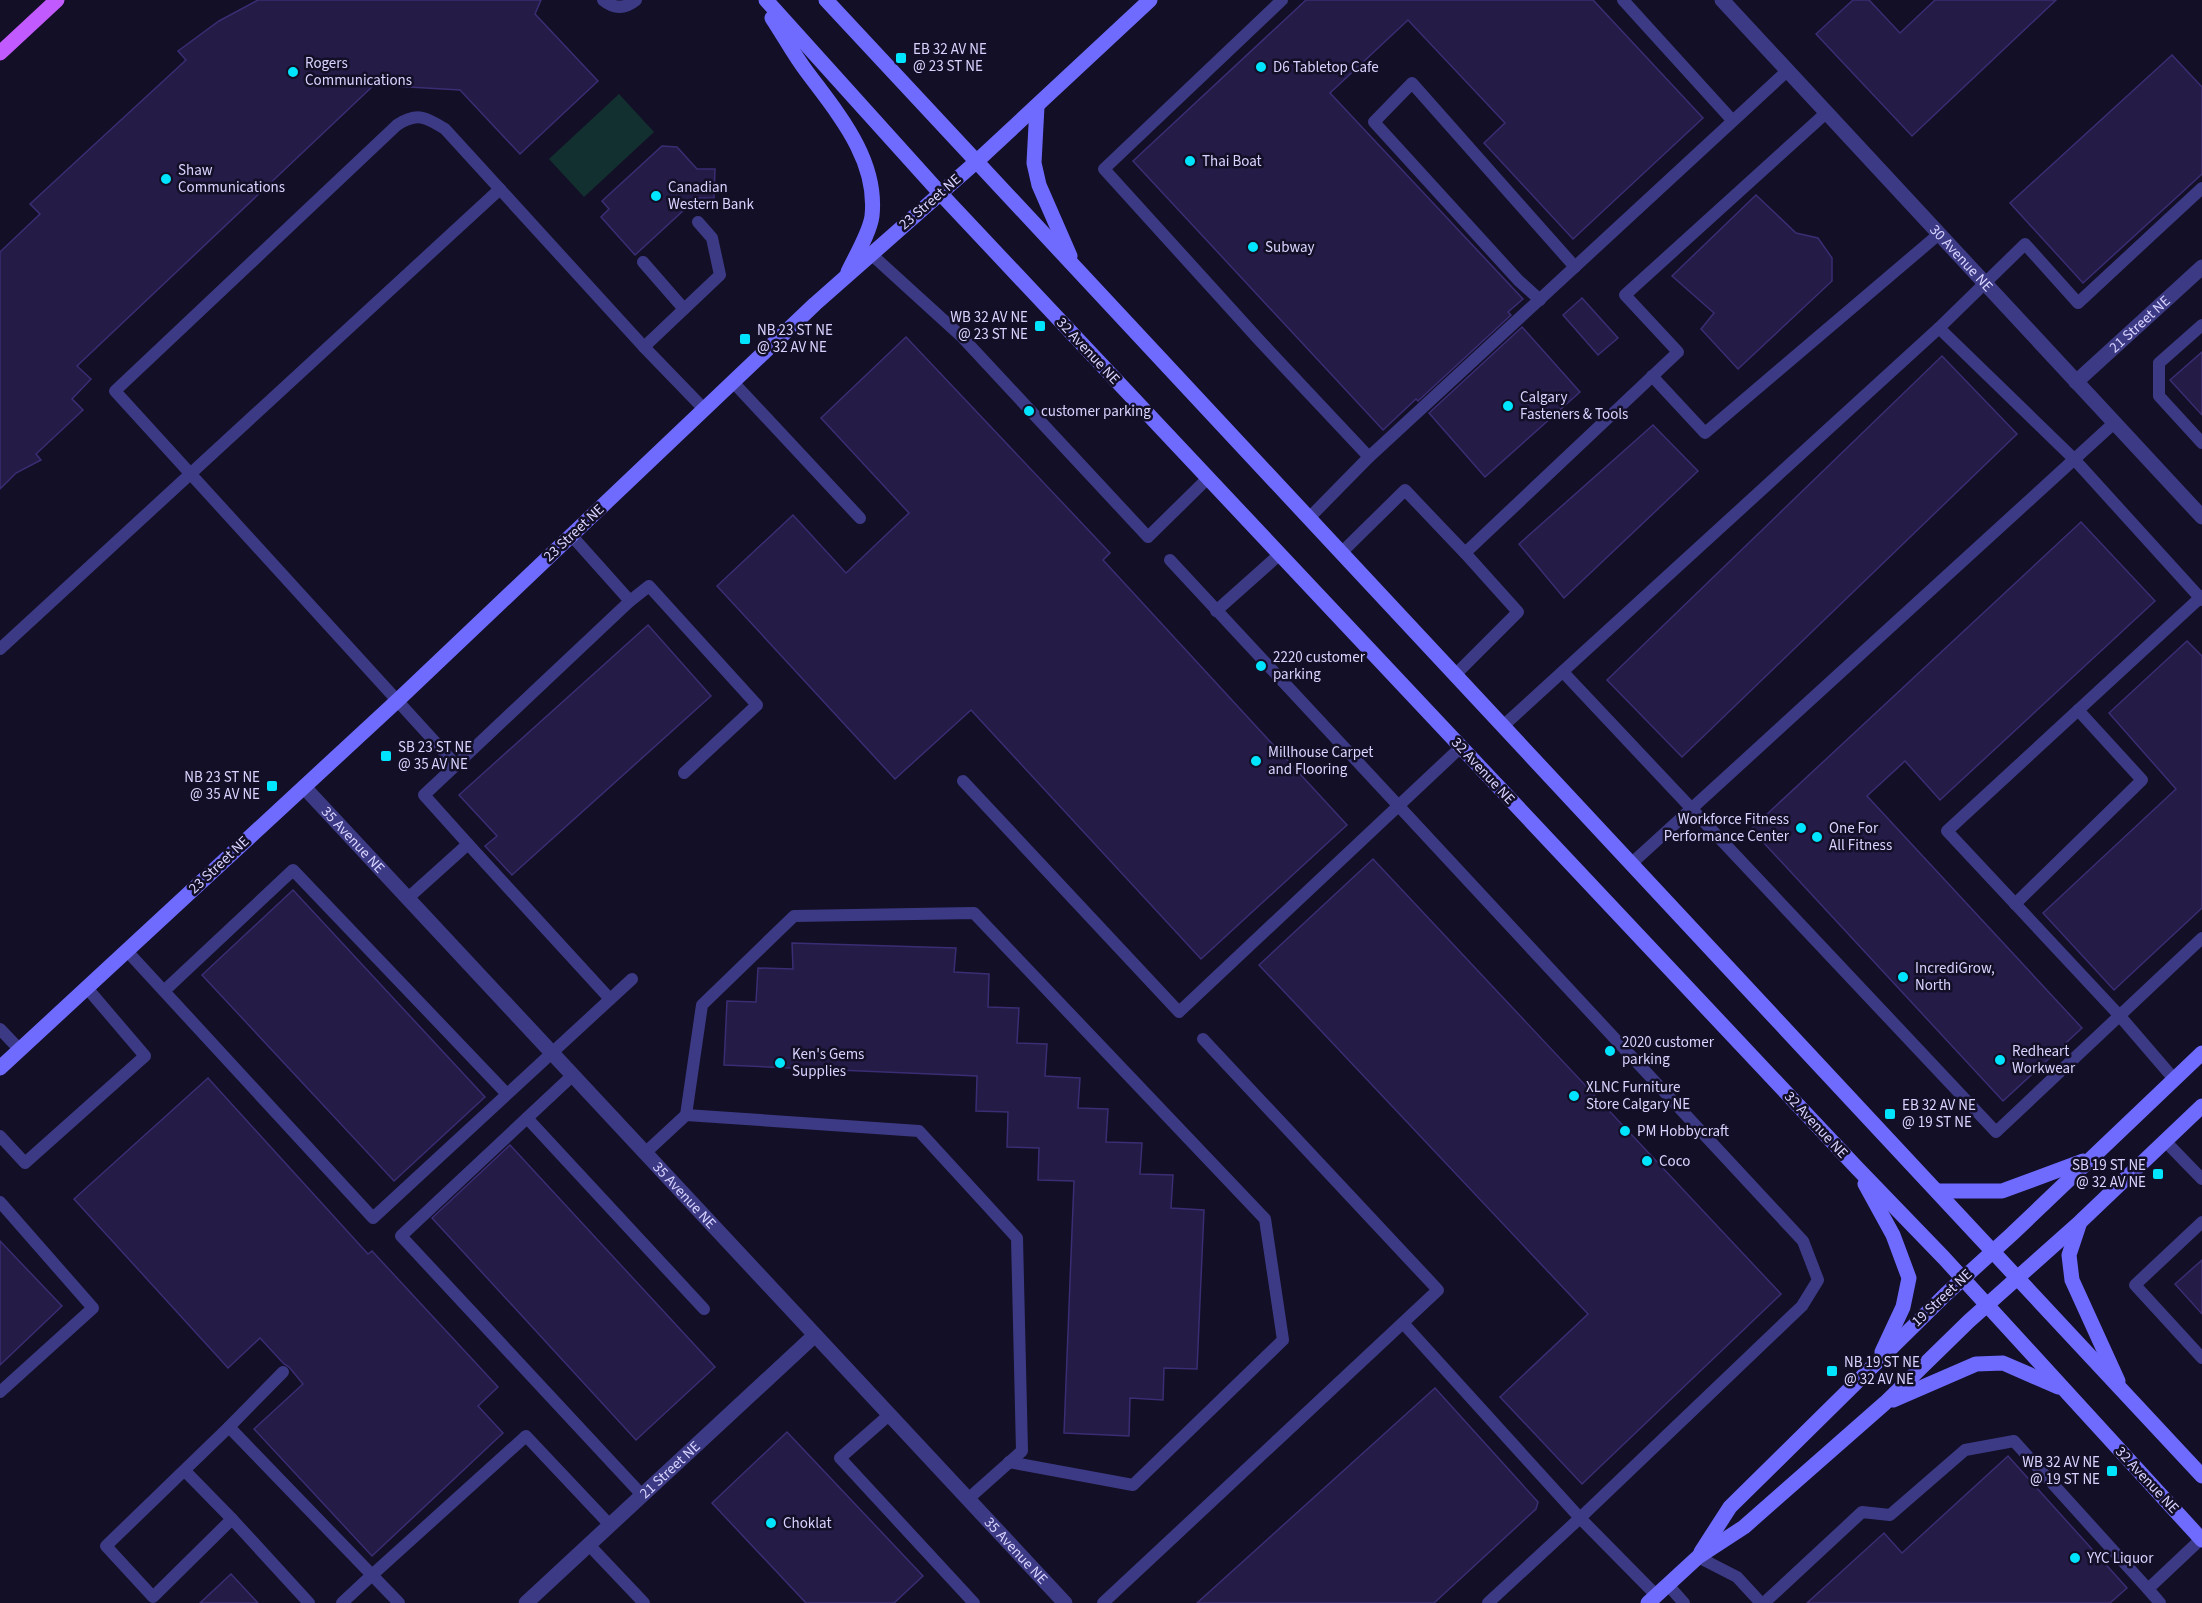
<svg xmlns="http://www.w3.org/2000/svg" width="2202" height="1603" font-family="'Source Sans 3',sans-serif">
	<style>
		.green { fill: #12302f }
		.building { fill: #241b47; stroke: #3b2d73; stroke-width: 1.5 }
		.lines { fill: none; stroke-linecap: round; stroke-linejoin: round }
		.lane { stroke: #3d3a85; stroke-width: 12 }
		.street { stroke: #3d3a85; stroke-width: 15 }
		.secondary { stroke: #6f6bff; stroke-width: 15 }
		.primary { stroke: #c25bff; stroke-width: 15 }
		.poi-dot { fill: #00e5ff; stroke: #130f26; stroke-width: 2 }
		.labels { text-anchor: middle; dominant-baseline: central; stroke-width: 5; stroke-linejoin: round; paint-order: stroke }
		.poi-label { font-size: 15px; fill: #d9d4ff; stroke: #130f26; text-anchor: start }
		.street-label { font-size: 15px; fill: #d9d4ff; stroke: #130f26 }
	</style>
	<rect width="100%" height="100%" fill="#130f26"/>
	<polygon class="green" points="619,94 654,132 584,197 549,159"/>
	<g class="building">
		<polygon points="258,0 541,0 535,14 598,81 520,154 460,90 374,85 77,366 91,379 72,399 83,410 36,454 41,460 16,473 0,489 0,252 40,214 30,204 186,60 178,51 219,21"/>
		<polygon points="1306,0 1593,0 1703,118 1573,239 1484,143 1505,123 1408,20 1330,93 1523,299 1508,312 1511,315 1418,401 1416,399 1383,430 1133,161"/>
		<polygon points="1853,0 1869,0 1900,33 1935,0 2056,0 1912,136 1816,34"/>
		<polygon points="2172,55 2202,87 2202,174 2083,283 2010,203"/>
		<polygon points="662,146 677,147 697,169 715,169 714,198 697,198 635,255 601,217 609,209 602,201"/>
		<polygon points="1756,195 1796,233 1818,238 1832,258 1832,281 1738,369 1701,329 1714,313 1672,276"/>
		<polygon points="1582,298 1618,338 1598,355 1563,315"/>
		<polygon points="1522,327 1580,392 1485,477 1429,413"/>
		<polygon points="906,337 1110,553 1103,560 1347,825 1201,959 971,710 895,779 717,586 793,515 846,573 909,513 821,418"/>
		<polygon points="2202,352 2202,415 2170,380"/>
		<polygon points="1942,356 2017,434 1682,757 1607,680"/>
		<polygon points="1653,425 1698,471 1564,598 1519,544"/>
		<polygon points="2081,522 2155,601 1940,800 1905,761 1867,796 2082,1028 2003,1101 1751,829"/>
		<polygon points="648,625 711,696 512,875 485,846 497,836 459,795"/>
		<polygon points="2187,641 2202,656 2202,908 2114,990 2043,913 2176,789 2109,713"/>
		<polygon points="1373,859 1781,1294 1582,1484 1500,1397 1588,1314 1259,965"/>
		<polygon points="293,890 485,1097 394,1181 202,975"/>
		<polygon points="792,943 956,948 954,972 989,974 988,1007 1019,1008 1017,1043 1047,1044 1045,1076 1080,1078 1078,1108 1108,1109 1106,1142 1142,1143 1140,1174 1173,1175 1171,1208 1204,1210 1197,1369 1164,1368 1163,1400 1130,1398 1129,1436 1064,1433 1074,1181 1038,1180 1039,1148 1007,1147 1008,1112 976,1111 977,1076 724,1065 727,1001 756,1002 758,968 793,969"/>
		<polygon points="208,1078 368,1254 372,1251 498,1387 478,1406 503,1433 372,1556 254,1429 303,1384 289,1367 284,1364 260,1338 228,1368 74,1199"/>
		<polygon points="510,1145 715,1367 636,1440 432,1218"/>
		<polygon points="0,1241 62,1306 0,1365"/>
		<polygon points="2202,1260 2202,1314 2175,1284"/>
		<polygon points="1435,1388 1538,1502 1536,1509 1434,1603 1197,1603"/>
		<polygon points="787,1432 923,1576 894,1603 806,1603 712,1503"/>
		<polygon points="2008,1456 2127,1588 2110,1603 1807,1603 1884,1533 1902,1553"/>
		<polygon points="231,1574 258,1603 200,1603"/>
	</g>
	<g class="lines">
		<g class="lane">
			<path d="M603,0C614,9 625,9 636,0"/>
			<polyline points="1282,0 1104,169 1260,341 1369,457"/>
			<polyline points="1623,0 1732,120"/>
			<polyline points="871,254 961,336 1148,537 1208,478"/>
			<polyline points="643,262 684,309"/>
			<polyline points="1540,300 1518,280 1374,122 1412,83 1575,267"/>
			<polyline points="2202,325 2159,363 2159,396 2202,443"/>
			<polyline points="1939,328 2074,459 2202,600"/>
			<polyline points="644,347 720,275 712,238 698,222"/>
			<polyline points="1652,376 1705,433 1939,234"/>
			<polyline points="733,382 860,518"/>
			<polyline points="1310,517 1369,457 1787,71"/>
			<polyline points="1342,552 1405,490 1465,553 1678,352 1625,295 1826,113"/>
			<polyline points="1170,560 1803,1241 1818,1280 1802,1306 1580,1518 1656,1595"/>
			<polyline points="630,601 649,586 757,705 684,773"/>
			<polyline points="1216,611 1280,554"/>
			<polyline points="0,649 500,189"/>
			<polyline points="1563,672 1996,1132 2202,938"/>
			<polyline points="1456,674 1518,612 1465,553"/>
			<polyline points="1503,726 1939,328 2025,244 2078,303 2202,188"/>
			<polyline points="456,765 630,601 571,535"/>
			<polyline points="963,781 1179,1012 1461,747"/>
			<polyline points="468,844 610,999"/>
			<polyline points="1632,863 2114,423"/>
			<path d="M408,898L468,844L424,795L456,765L115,391L397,125C417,112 426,117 445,129L644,347L704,409"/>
			<polyline points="2015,904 2142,780 2078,710"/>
			<polyline points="127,951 373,1218 632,979"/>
			<polyline points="164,991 293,870 507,1094"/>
			<polyline points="0,1029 20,1050"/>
			<polyline points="573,1075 527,1118 704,1309"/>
			<polyline points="2174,1079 2119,1015 1947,831 2202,596"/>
			<polyline points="686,1115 702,1005 794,916 974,913 1265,1219 1283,1340 1133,1485 1009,1462"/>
			<polyline points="527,1118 401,1236 642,1495"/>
			<polyline points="0,1136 25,1163 145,1056 87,988"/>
			<polyline points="2165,1141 2202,1179"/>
			<polyline points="645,1153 686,1115 919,1131 1017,1238 1022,1451 968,1499"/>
			<polyline points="0,1202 93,1308 0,1392"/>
			<polyline points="2202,1222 2135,1285 2202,1358"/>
			<polyline points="1403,1323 1580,1518 1488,1603"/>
			<polyline points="889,1415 840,1458 974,1603"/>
			<polyline points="229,1427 283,1372"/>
			<polyline points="185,1471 232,1519"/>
			<polyline points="589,1545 644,1603"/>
			<polyline points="1698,1557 1737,1577 1761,1603"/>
			<polyline points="1668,1585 1684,1603"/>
			<polyline points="309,1603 232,1519 153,1597 106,1546 229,1427 372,1575 342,1603"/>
			<polyline points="399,1603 372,1575 526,1436 610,1525"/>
			<polyline points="1103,1603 1438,1290 1203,1039"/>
			<polyline points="1764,1603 1862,1512 1890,1515 1965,1450 2014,1441 2148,1589"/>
			<polyline points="2160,1603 2148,1589 2201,1539"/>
		</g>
		<g class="street">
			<path id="s1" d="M1722,0L2202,517"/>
			<path id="s2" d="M2076,382L2202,267"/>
			<path id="s3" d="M304,787L1065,1603"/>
			<path id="s4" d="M526,1603L815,1335"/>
		</g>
		<g class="secondary">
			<polyline points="766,0 940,193 1857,1168 1944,1258 2202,1540"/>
			<polyline points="826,0 2202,1476"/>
			<path d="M772,18C784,36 794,55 807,72C839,115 878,160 872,216C870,232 855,257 848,272"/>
			<polyline points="1037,106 1034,163 1039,185 1070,256"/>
			<polyline points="0,1068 398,700 815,304 976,162 1150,0"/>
			<polyline points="1865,1184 1893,1235 1909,1278 1903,1307 1882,1352"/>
			<polyline points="1938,1191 2002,1191 2083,1161"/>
			<polyline points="2079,1225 2069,1255 2072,1280 2118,1381"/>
			<polyline points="1893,1400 1976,1364 2003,1363 2058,1387"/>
			<polyline points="1701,1552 1730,1507 1946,1294 2012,1234 2202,1053"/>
			<polyline points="1648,1603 1698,1557 1744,1527 1885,1403 1969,1321 2080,1222 2202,1106"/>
		</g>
		<polyline class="primary" points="0,53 57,0"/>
	</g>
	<g class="poi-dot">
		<rect x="895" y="52" width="12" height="12" rx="3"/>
		<circle cx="1261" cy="67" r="6"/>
		<circle cx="293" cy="72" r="6"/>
		<circle cx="1190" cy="161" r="6"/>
		<circle cx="166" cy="179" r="6"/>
		<circle cx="656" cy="196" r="6"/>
		<circle cx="1253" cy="247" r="6"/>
		<rect x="1034" y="320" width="12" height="12" rx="3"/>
		<rect x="739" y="333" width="12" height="12" rx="3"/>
		<circle cx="1508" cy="406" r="6"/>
		<circle cx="1029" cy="411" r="6"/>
		<circle cx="1261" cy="666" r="6"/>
		<rect x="380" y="750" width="12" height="12" rx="3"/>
		<circle cx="1256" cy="761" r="6"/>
		<rect x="266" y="780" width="12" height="12" rx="3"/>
		<circle cx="1801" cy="828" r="6"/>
		<circle cx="1817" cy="837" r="6"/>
		<circle cx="1903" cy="977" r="6"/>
		<circle cx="1610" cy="1051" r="6"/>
		<circle cx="2000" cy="1060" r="6"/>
		<circle cx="780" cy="1063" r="6"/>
		<circle cx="1574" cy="1096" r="6"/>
		<rect x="1884" y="1108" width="12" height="12" rx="3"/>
		<circle cx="1625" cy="1131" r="6"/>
		<circle cx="1647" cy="1161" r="6"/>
		<rect x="2152" y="1168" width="12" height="12" rx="3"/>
		<rect x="1826" y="1365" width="12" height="12" rx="3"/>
		<rect x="2106" y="1465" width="12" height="12" rx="3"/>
		<circle cx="771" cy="1523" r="6"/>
		<circle cx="2075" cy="1558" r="6"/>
	</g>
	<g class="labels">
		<g class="poi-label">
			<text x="913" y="49">EB 32 AV NE<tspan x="913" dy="17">@ 23 ST NE</tspan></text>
			<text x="305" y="63">Rogers<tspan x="305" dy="17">Communications</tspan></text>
			<text x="1273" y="67">D6 Tabletop Cafe</text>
			<text x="1202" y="161">Thai Boat</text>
			<text x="178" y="170">Shaw<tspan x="178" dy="17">Communications</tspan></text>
			<text x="668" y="187">Canadian<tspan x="668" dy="17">Western Bank</tspan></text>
			<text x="1265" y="247">Subway</text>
			<text x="1028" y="317" text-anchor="end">WB 32 AV NE<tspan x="1028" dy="17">@ 23 ST NE</tspan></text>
			<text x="757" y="330">NB 23 ST NE<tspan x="757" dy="17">@ 32 AV NE</tspan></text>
			<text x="1520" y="397">Calgary<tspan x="1520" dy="17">Fasteners &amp; Tools</tspan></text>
			<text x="1041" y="411">customer parking</text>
			<text x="1273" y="657">2220 customer<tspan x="1273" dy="17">parking</tspan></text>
			<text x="398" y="747">SB 23 ST NE<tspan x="398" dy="17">@ 35 AV NE</tspan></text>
			<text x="1268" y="752">Millhouse Carpet<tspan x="1268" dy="17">and Flooring</tspan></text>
			<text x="260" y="777" text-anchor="end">NB 23 ST NE<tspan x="260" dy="17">@ 35 AV NE</tspan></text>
			<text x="1789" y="819" text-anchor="end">Workforce Fitness<tspan x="1789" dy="17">Performance Center</tspan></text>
			<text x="1829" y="828">One For<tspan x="1829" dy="17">All Fitness</tspan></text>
			<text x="1915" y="968">IncrediGrow,<tspan x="1915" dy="17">North</tspan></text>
			<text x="1622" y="1042">2020 customer<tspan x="1622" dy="17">parking</tspan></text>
			<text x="2012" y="1051">Redheart<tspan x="2012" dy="17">Workwear</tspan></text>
			<text x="792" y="1054">Ken's Gems<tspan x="792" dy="17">Supplies</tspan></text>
			<text x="1586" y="1087">XLNC Furniture<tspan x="1586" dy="17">Store Calgary NE</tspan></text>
			<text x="1902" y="1105">EB 32 AV NE<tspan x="1902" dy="17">@ 19 ST NE</tspan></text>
			<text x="1637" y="1131">PM Hobbycraft</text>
			<text x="1659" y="1161">Coco</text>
			<text x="2146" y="1165" text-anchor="end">SB 19 ST NE<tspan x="2146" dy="17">@ 32 AV NE</tspan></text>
			<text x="1844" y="1362">NB 19 ST NE<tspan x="1844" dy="17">@ 32 AV NE</tspan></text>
			<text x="2100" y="1462" text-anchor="end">WB 32 AV NE<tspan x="2100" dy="17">@ 19 ST NE</tspan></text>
			<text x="783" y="1523">Choklat</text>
			<text x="2087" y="1558">YYC Liquor</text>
		</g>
		<g class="street-label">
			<text transform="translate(930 202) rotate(-41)">23 Street NE</text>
			<text stroke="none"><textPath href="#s1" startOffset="352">30 Avenue NE</textPath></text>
			<text stroke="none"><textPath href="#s2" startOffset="86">21 Street NE</textPath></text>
			<text transform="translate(1088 351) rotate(47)">32 Avenue NE</text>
			<text transform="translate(574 533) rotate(-43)">23 Street NE</text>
			<text transform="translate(1483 771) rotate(47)">32 Avenue NE</text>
			<text stroke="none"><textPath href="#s3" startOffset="72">35 Avenue NE</textPath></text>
			<text transform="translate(219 865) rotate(-43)">23 Street NE</text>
			<text transform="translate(1816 1125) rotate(47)">32 Avenue NE</text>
			<text stroke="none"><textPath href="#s3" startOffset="558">35 Avenue NE</textPath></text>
			<text transform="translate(1942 1298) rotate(-43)">19 Street NE</text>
			<text stroke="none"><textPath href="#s4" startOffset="196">21 Street NE</textPath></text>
			<text transform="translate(2147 1480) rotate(47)">32 Avenue NE</text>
			<text stroke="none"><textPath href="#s3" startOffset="1044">35 Avenue NE</textPath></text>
		</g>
	</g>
</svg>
